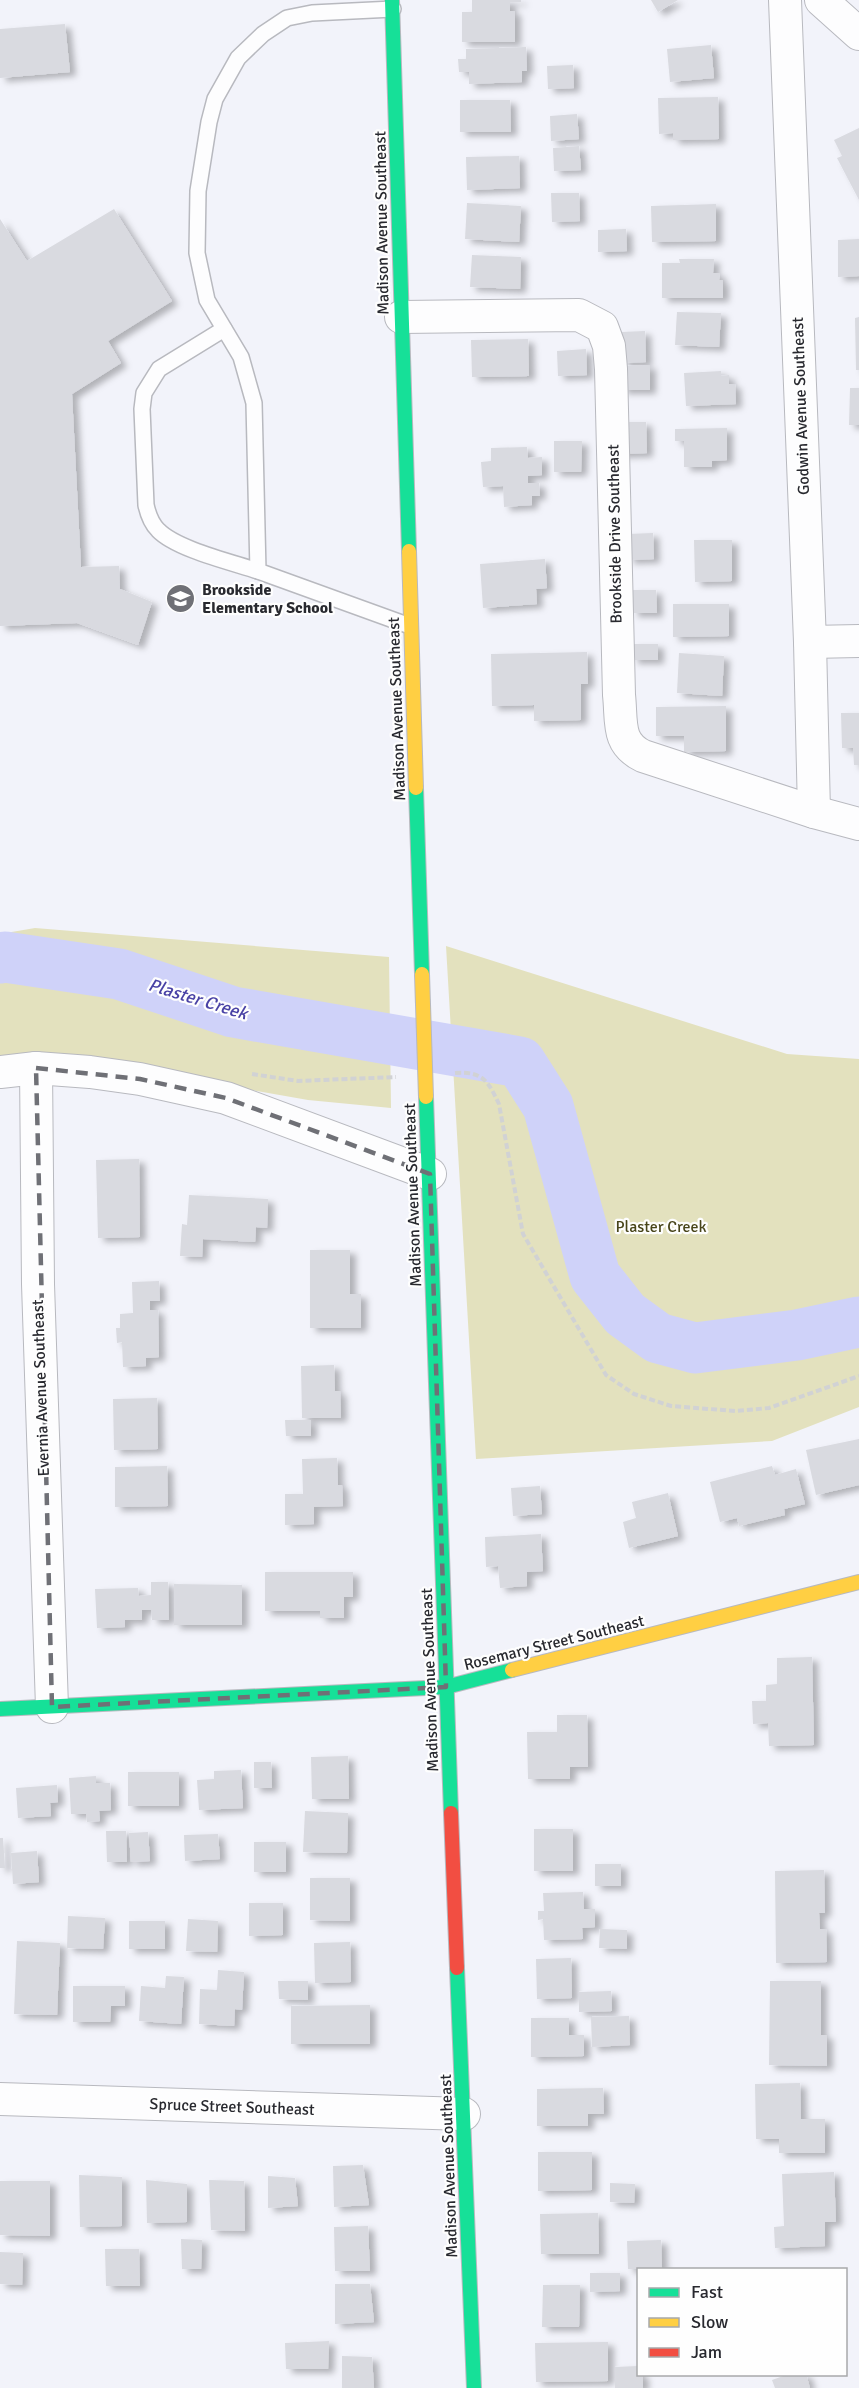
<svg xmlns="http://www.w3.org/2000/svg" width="859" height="2388" font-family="Signika,sans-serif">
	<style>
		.green { fill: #e3e1be }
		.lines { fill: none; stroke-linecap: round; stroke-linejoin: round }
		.river { stroke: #cfd2f9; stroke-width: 51 }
		.building { fill: #d9dae0; filter: url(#shadow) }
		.lane-casing { stroke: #b8b9bf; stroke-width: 18 }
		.street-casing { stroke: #b8b9bf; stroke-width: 34 }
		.fast-casing { stroke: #b8b9bf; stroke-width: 16 }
		.slow-casing { stroke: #b8b9bf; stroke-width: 16 }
		.jam-casing { stroke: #b8b9bf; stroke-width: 16 }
		.path { stroke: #d1d2d4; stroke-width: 4; stroke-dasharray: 6 3; stroke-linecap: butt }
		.lane { stroke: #fdfdfe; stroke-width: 15 }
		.street { stroke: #fdfdfe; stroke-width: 32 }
		.fast { stroke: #16e098; stroke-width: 14 }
		.slow { stroke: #ffcf43; stroke-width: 14 }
		.jam { stroke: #f24e42; stroke-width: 14 }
		.slow-bridge-casing { stroke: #b8b9bf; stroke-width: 16; stroke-linecap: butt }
		.slow-bridge { stroke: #ffcf43; stroke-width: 14 }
		.marked { fill: none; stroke: #6f7076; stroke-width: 4.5; stroke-dasharray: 12 8; stroke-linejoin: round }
		.labels { text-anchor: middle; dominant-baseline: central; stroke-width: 4.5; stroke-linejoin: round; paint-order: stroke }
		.street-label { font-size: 16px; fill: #28292f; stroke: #fefefe }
		.poi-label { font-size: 16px; font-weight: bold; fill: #28292f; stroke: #fefefe; text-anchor: start }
		.park-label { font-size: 16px; fill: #48451a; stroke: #fefefe }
		.water-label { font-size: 18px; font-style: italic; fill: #4942a5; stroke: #fefefe }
	</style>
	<defs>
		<filter id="shadow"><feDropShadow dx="6" dy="4" stdDeviation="3" flood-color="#0004"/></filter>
	</defs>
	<rect width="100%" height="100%" fill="#f2f3fa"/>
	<g class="green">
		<polygon points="35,928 389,957 391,1108 308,1100 106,1064 0,1062 0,934"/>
		<polygon points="446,946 787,1054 859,1059 859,1407 772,1441 476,1459"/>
	</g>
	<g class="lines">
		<polyline class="river" points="0,958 5,957 119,974 233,1012 520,1062 548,1106 595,1276 625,1314 658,1338 695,1348 797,1335 859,1322"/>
	</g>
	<g class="building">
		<polygon points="472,0 521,0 521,2 510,2 510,11 515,11 515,42 462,42 462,12 472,12"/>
		<polygon points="651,0 678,0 658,12"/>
		<polygon points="65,24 70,72 0,78 0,29"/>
		<polygon points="711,45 714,78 670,82 667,49"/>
		<polygon points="526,47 527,71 522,71 522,82 469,84 469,72 459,72 458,59 466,59 466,49"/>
		<polygon points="573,65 574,88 548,89 547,66"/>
		<polygon points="718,97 719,139 673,140 673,133 659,134 658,98"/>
		<polygon points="460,100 510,100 511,132 460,132"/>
		<polygon points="577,114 579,139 551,141 550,116"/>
		<polygon points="859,128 859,200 837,158 842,156 834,140"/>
		<polygon points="579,146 581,170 554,171 553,148"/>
		<polygon points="519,156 520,188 467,190 466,157"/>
		<polygon points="551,193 579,193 580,221 552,222"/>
		<polygon points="467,203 521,206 519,242 465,239"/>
		<polygon points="716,204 716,241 652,242 651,206"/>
		<polygon points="114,209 172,301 108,341 121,363 72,394 81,567 119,566 120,589 152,602 138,645 77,623 0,626 0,219 27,261"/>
		<polygon points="626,229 627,251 598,252 598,230"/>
		<polygon points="859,239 859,276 838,277 838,240"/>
		<polygon points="472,255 521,257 520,289 470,287"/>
		<polygon points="679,259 714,259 713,273 720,273 719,280 723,280 723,298 662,298 662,263 680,263"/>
		<polygon points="677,312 721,313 719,347 675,345"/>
		<polygon points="859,317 859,370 856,370 855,318"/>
		<polygon points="645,331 646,362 622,363 621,332"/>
		<polygon points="528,339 529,376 472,377 471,340"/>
		<polygon points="586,349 587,375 558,376 557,351"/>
		<polygon points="650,365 650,390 621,390 621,366"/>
		<polygon points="721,371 721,376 729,375 729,384 735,384 736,404 686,406 684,373"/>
		<polygon points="850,388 859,388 859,425 849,425"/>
		<polygon points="618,422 646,422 647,453 618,454"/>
		<polygon points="727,428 727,460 712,461 712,467 684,467 684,441 675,441 675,429"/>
		<polygon points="554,441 582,441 581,472 554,472"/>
		<polygon points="527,447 528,458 542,457 542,475 528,476 528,483 539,483 540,496 532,496 532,505 504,507 503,486 483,487 481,462 491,461 491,448"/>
		<polygon points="653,533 654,559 628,560 627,534"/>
		<polygon points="694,540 732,540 732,581 695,582"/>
		<polygon points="545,559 547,588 536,589 537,604 483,608 480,564"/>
		<polygon points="632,590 656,590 657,613 632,613"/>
		<polygon points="673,604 729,604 729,636 673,637"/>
		<rect x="632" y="644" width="26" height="16"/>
		<polygon points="587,652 588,684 581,684 581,720 534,721 534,705 492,706 491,654"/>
		<polygon points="679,653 724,656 722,696 677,693"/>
		<polygon points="726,706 726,751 684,752 684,736 656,736 656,707"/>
		<polygon points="841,713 859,713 859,765 854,765 853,748 842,748"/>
		<polygon points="139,1159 140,1237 98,1238 96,1160"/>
		<polygon points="189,1195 268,1199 267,1228 256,1227 255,1242 203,1239 202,1257 180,1256 182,1224 187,1225"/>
		<polygon points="310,1250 350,1250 350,1294 361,1294 361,1328 310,1328"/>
		<polygon points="159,1281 160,1301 150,1301 150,1310 158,1310 159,1357 146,1358 146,1366 123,1367 122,1342 117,1343 116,1328 120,1328 120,1314 133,1313 132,1282"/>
		<polygon points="334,1365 335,1391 340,1391 341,1418 302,1418 301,1366"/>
		<polygon points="157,1398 158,1449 114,1450 113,1399"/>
		<polygon points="285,1420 311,1420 311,1436 286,1436"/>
		<polygon points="859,1439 859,1485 816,1495 806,1450"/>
		<polygon points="337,1458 338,1485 342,1485 343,1506 314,1507 314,1524 285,1525 285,1494 303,1494 302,1459"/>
		<polygon points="167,1466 168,1506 115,1507 115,1467"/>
		<polygon points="772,1466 775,1475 796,1469 805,1504 784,1509 785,1515 739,1526 737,1518 720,1522 710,1482"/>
		<polygon points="540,1486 542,1514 513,1516 511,1488"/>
		<polygon points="668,1493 678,1536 629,1548 623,1522 636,1518 632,1502"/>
		<polygon points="541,1534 543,1571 527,1572 527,1586 500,1588 498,1566 486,1567 485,1537"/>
		<polygon points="265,1572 353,1572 353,1597 344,1597 344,1618 320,1618 320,1611 265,1611"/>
		<polygon points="151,1582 168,1582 169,1620 152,1620 151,1610 142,1610 142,1620 125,1620 125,1627 97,1628 95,1589 138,1588 139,1596 151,1595"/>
		<polygon points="174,1584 242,1585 242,1625 174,1625"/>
		<polygon points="812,1657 814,1745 769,1746 768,1723 753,1724 752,1701 766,1701 766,1685 777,1684 777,1658"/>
		<polygon points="557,1715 587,1715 588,1767 570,1767 570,1779 528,1779 527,1732 557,1732"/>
		<polygon points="348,1756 349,1799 312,1799 311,1757"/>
		<polygon points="254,1762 271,1762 272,1788 254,1788"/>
		<polygon points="241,1770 243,1808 199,1810 197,1780 214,1779 214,1771"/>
		<rect x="128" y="1772" width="51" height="34"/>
		<polygon points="96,1776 96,1783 110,1783 111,1810 99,1811 100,1821 87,1822 86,1814 71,1814 69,1778"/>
		<polygon points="57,1785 58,1802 50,1803 51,1816 18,1818 16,1788"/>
		<polygon points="305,1811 348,1813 347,1853 303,1852"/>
		<rect x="534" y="1829" width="39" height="42"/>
		<polygon points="106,1831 126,1831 127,1862 107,1862"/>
		<polygon points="148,1832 150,1861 131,1862 129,1833"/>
		<polygon points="218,1834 220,1859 185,1861 184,1835"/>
		<polygon points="0,1838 3,1838 5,1868 0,1868"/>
		<rect x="254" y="1842" width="32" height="30"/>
		<polygon points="37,1851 39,1882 13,1884 11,1853"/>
		<rect x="595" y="1864" width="26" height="22"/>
		<polygon points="824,1870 825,1913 819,1913 820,1929 826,1929 827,1962 776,1963 775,1871"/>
		<polygon points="310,1878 350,1878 350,1921 310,1920"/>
		<polygon points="583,1892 584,1909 595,1909 595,1927 582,1928 583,1939 544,1940 543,1919 538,1920 538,1911 544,1911 543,1893"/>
		<polygon points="249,1903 283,1903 283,1935 249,1936"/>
		<polygon points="68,1916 105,1918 103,1949 67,1948"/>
		<polygon points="188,1919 218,1921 217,1952 186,1951"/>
		<rect x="129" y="1921" width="36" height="28"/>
		<polygon points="600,1929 627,1930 627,1949 599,1948"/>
		<polygon points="17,1941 60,1943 57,2015 14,2014"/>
		<polygon points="350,1942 351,1982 315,1983 314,1943"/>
		<polygon points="571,1958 572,1998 537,1999 536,1959"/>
		<polygon points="218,1970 244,1972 242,2010 235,2009 234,2026 199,2024 200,1989 217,1990"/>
		<polygon points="166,1976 184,1977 181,2024 139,2021 141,1986 165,1988"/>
		<polygon points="278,1981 308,1981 308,2000 279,1999"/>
		<polygon points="770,1981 821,1981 821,2035 827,2035 827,2066 769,2065"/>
		<polygon points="73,1986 125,1986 125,2006 111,2006 110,2022 73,2022"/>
		<polygon points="611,1991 612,2011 579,2012 579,1992"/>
		<polygon points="370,2005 370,2044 291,2044 291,2006"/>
		<polygon points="629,2016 630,2045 592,2047 591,2017"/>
		<polygon points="531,2018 569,2018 569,2035 584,2035 584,2056 531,2057"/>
		<polygon points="800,2083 801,2119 825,2119 825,2153 779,2153 779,2139 756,2139 755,2084"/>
		<polygon points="603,2088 604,2114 588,2114 588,2126 537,2126 537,2089"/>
		<polygon points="538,2152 592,2152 592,2190 538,2191"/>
		<polygon points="363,2165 369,2205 334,2207 333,2166"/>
		<polygon points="834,2172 836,2222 825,2222 825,2246 775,2248 774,2227 784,2226 782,2174"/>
		<polygon points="79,2175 122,2177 122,2226 80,2227"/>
		<polygon points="268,2176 295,2178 298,2206 268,2208"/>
		<polygon points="146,2180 187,2184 187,2222 147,2223"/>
		<polygon points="209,2180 244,2181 245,2231 211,2230"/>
		<polygon points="0,2181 50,2181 50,2236 0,2235"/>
		<polygon points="610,2183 635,2184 634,2203 610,2202"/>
		<polygon points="598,2213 599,2254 541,2254 540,2214"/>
		<polygon points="368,2226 370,2271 335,2271 334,2227"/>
		<polygon points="181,2239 202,2240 201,2269 182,2269"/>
		<polygon points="661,2240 662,2269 628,2269 627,2241"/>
		<polygon points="105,2249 139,2249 140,2286 106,2286"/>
		<polygon points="0,2252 23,2253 22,2285 0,2284"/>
		<polygon points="590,2273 620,2273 620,2291 590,2292"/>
		<polygon points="335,2284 370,2284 374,2322 335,2324"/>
		<polygon points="543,2285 580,2285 579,2327 542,2327"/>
		<polygon points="329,2341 328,2369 286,2369 285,2343"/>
		<polygon points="608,2342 608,2381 536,2382 535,2343"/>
		<polygon points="342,2356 372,2357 374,2388 342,2388"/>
		<polygon points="638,2366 638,2374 643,2374 643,2388 615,2388 615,2367"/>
		<polygon points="789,2374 806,2374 810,2388 775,2388 772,2380"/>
	</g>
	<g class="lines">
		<defs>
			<g id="lane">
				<polyline points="393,9 312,13 287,18 263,34 238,58 215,99 209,122 198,191 197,253 207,300 241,357 254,403 258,571 410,626"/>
				<path d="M224,329L159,369L144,393L142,409L146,505C148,514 151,523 158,530C176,549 231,562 258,571"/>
			</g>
			<g id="street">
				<polyline points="785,0 810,642 814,812"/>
				<polyline points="821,0 859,34"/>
				<path d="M401,317L579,315L602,327L609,346L611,369L619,695C622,721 616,743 643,756L814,812L859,824"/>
				<polyline points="810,642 859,641"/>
				<polyline points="36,1068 38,1284 52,1707"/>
				<polyline points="0,1072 36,1068 90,1072 140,1079 226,1098 430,1174"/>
				<polyline points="0,2099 464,2114"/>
			</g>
			<g id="fast">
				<polyline points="392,0 409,551"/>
				<polyline points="416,788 422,974"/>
				<polyline points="426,1097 451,1813"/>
				<polyline points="0,1709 446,1687 512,1670"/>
				<polyline points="457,1968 474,2388"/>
			</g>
			<g id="slow">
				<polyline points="409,551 416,788"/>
				<polyline points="512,1670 859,1582"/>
			</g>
			<polyline id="jam" points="451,1813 457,1968"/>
		</defs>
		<use href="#lane" class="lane-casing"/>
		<use href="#street" class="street-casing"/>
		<use href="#fast" class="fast-casing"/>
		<use href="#slow" class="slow-casing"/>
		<use href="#jam" class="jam-casing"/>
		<g class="path">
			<path d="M455,1073C483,1071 488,1081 499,1104L523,1234L606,1375L634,1394L671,1406L735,1411L769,1408L859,1376"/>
			<polyline points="252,1074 298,1081 396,1077"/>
		</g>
		<use href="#lane" class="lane"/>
		<use href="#street" class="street"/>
		<use href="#fast" class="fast"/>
		<use href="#slow" class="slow"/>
		<use href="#jam" class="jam"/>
		<defs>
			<polyline id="slow-bridge" points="422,974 426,1097"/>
		</defs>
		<use href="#slow-bridge" class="slow-bridge-casing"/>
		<use href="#slow-bridge" class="slow-bridge"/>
	</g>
	<path class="marked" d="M36,1068L140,1079L226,1098L430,1174L446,1687L52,1707Z"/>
	<defs>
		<symbol id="school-disc" viewBox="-11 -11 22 22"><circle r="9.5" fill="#6f7076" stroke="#fefefe"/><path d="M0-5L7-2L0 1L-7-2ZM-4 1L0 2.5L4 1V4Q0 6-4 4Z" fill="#fff"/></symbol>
	</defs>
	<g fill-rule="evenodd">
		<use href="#school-disc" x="164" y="582" width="33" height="33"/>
	</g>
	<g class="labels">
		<g class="street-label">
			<text transform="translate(382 223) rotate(-91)">Madison Avenue Southeast</text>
			<text transform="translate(801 406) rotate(-92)">Godwin Avenue Southeast</text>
			<text transform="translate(615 534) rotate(-91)">Brookside Drive Southeast</text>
			<text transform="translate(397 709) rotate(-92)">Madison Avenue Southeast</text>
			<text transform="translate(413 1195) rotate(-92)">Madison Avenue Southeast</text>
			<text transform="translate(41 1388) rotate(-92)">Evernia Avenue Southeast</text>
			<text transform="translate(554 1643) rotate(-14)">Rosemary Street Southeast</text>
			<text transform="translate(430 1680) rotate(-92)">Madison Avenue Southeast</text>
			<text transform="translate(232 2107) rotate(2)">Spruce Street Southeast</text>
			<text transform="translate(449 2166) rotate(-92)">Madison Avenue Southeast</text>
		</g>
		<g class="poi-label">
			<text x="202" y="590">Brookside<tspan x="202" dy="18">Elementary School</tspan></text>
		</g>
		<g class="park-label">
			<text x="661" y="1227">Plaster Creek</text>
		</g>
		<g class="water-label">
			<text transform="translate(198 999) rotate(17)">Plaster Creek</text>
		</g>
	</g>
	<rect x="637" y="2268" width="210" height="108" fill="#fefefe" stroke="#a8a9ab" stroke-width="1.5"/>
	<rect x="649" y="2288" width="30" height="9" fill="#16e098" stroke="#a8a9ab" stroke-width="1.5"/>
	<text x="691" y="2298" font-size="18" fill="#28292f">Fast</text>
	<rect x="649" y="2318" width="30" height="9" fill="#ffcf43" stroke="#a8a9ab" stroke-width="1.5"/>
	<text x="691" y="2328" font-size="18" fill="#28292f">Slow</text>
	<rect x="649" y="2348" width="30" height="9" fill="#f24e42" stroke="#a8a9ab" stroke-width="1.5"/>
	<text x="691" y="2358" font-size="18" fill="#28292f">Jam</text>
</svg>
